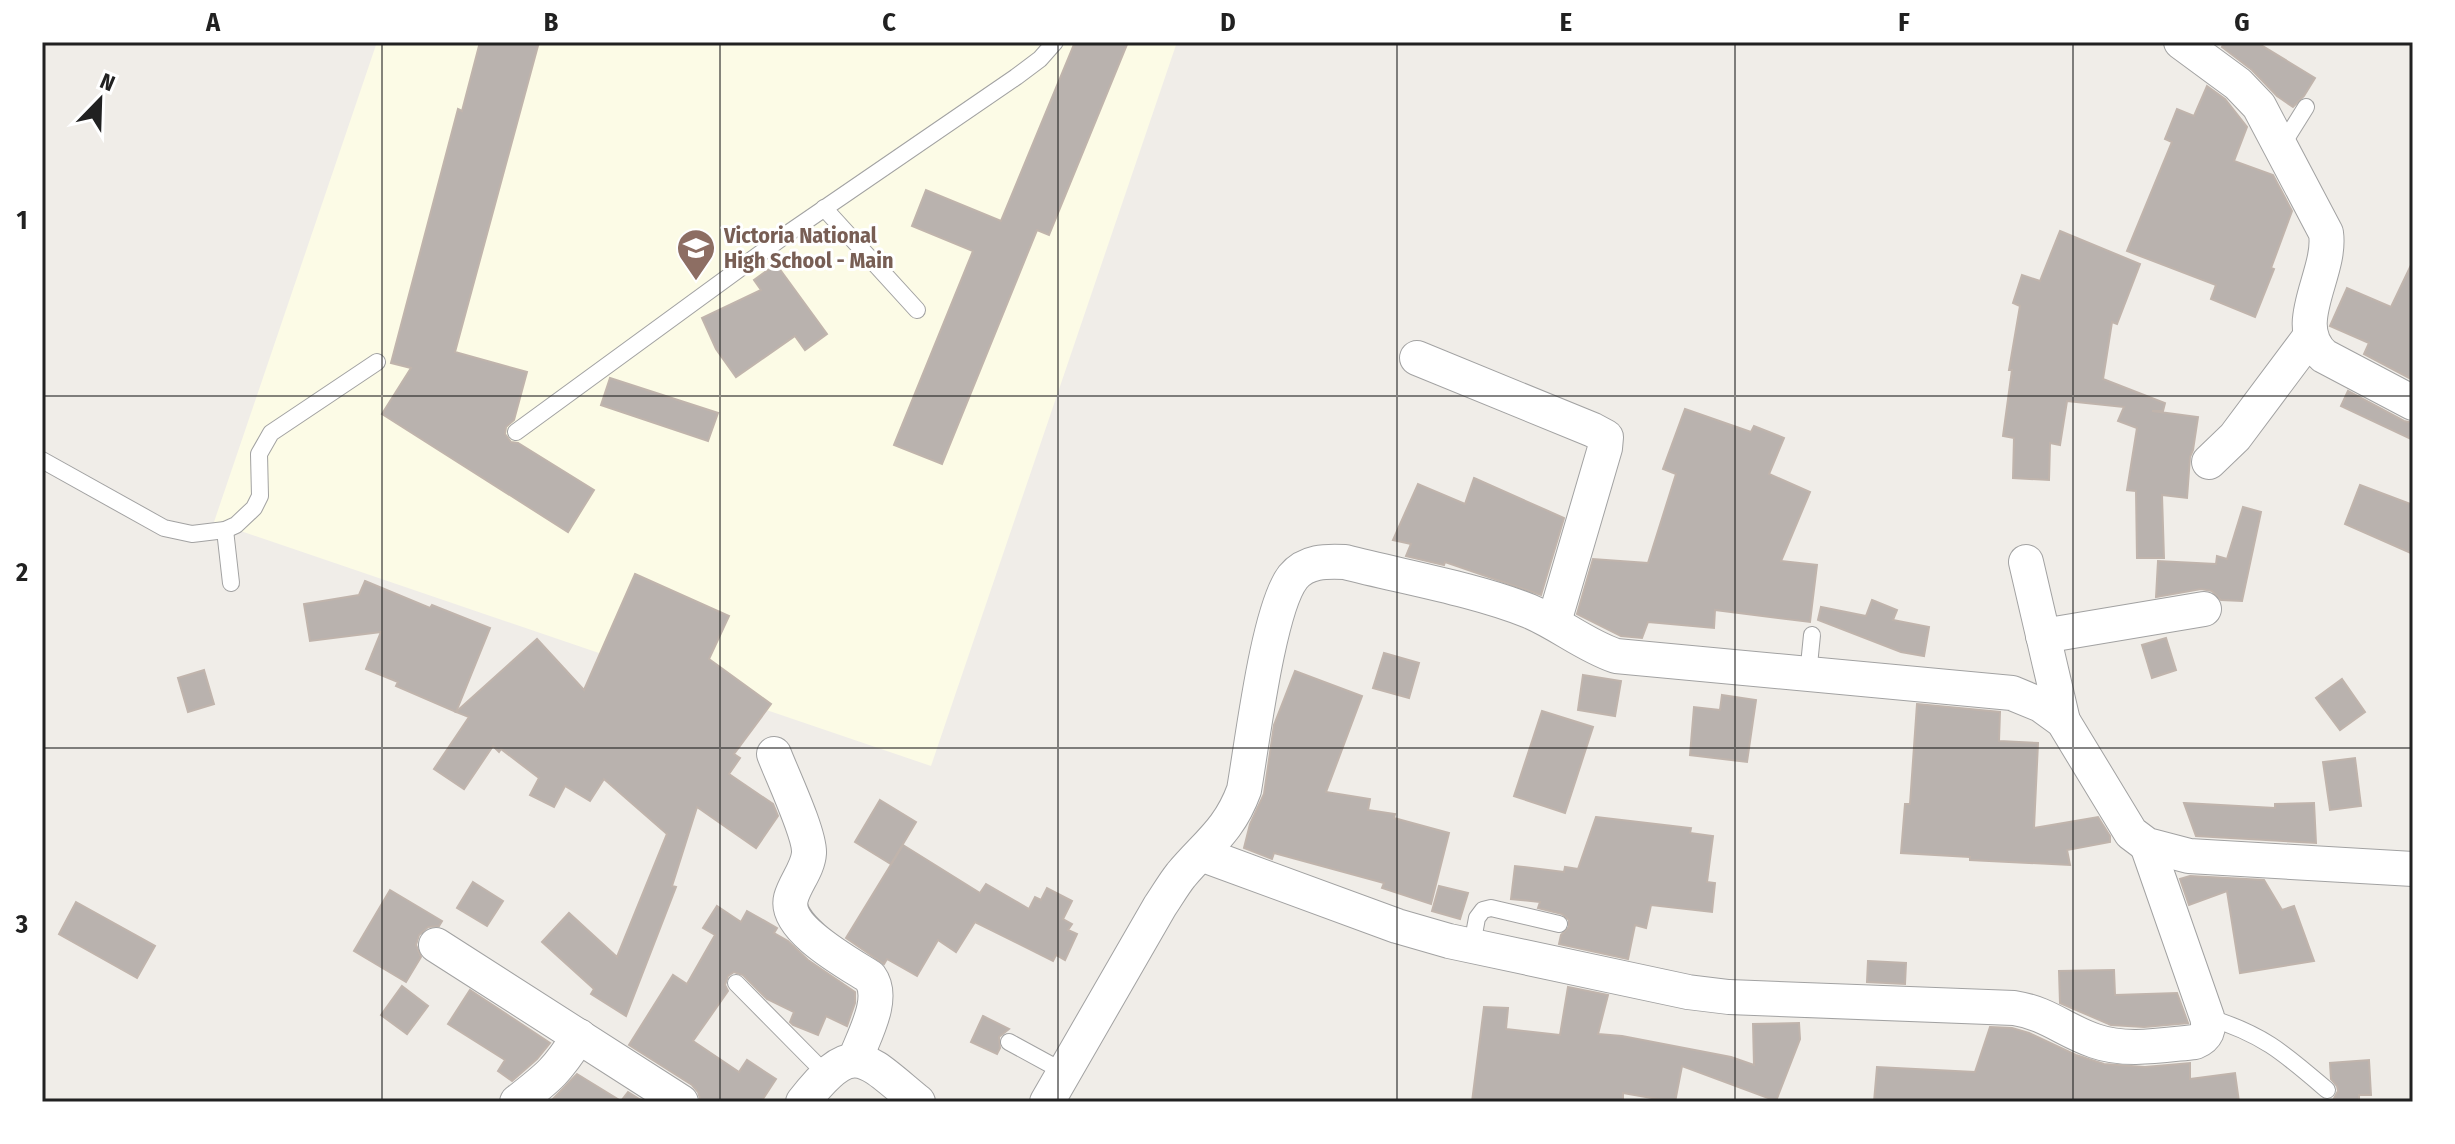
<svg xmlns="http://www.w3.org/2000/svg" width="2455" height="1144" font-family="'Fira Sans Condensed',sans-serif">
	<style>
		.education { fill: #fcfbe6 }
		.building { fill: #b9b2ae; stroke: #c0b4ac; stroke-width: 2 }
		.lines { fill: none; stroke-linecap: round; stroke-linejoin: round }
		.lane-casing { stroke: #a2a2a2; stroke-width: 18 }
		.street-casing { stroke: #a2a2a2; stroke-width: 36 }
		.lane { stroke: #fff; stroke-width: 16 }
		.street { stroke: #fff; stroke-width: 34 }
		.grid { fill: none; stroke: #212121; stroke-width: 2; stroke-opacity: 0.55 }
		.labels { text-anchor: middle; dominant-baseline: central; stroke-width: 6; stroke-linejoin: round; paint-order: stroke }
		.education-label { font-size: 22px; font-weight: bold; fill: #785e54; stroke: #fff; text-anchor: start }
		.neatline { fill: none; stroke: #212121; stroke-width: 3 }
		.grid-label { font-size: 26px; text-anchor: middle; font-weight: bold; fill: #212121 }
	</style>
	<rect width="100%" height="100%" fill="#f0ede8"/>
	<polygon class="education" points="377,42 1177,42 931,766 214,522"/>
	<g class="building">
		<polygon points="480,42 539,42 455,352 527,372 514,420 506,427 505,434 511,442 518,443 594,490 568,532 382,414 411,368 391,363 458,109 462,111"/>
		<polygon points="1075,42 1128,42 1049,235 1037,230 942,464 894,445 973,251 912,226 926,190 1001,221"/>
		<polygon points="2224,42 2256,42 2315,78 2304,96 2293,107 2277,96 2252,70 2222,47"/>
		<polygon points="2207,86 2225,99 2247,127 2234,161 2273,175 2292,211 2271,268 2274,269 2255,317 2211,299 2216,285 2127,251 2172,142 2165,139 2177,109 2194,116"/>
		<polygon points="2060,231 2140,264 2117,324 2112,322 2103,379 2165,403 2163,411 2152,411 2198,417 2193,450 2190,457 2187,498 2162,495 2164,558 2137,558 2136,491 2127,490 2137,428 2118,421 2124,407 2067,401 2060,445 2050,443 2049,480 2013,478 2014,438 2003,436 2012,370 2009,370 2020,306 2013,303 2022,275 2040,281"/>
		<polygon points="2413,261 2413,380 2364,354 2369,343 2330,326 2347,288 2391,307"/>
		<polygon points="776,264 827,334 805,350 795,336 736,377 716,349 702,318 761,290 754,280"/>
		<polygon points="610,378 718,413 708,441 601,405"/>
		<polygon points="2348,391 2404,421 2413,423 2413,440 2341,406"/>
		<polygon points="1685,409 1751,432 1754,426 1784,438 1769,474 1810,492 1781,561 1817,565 1810,622 1715,610 1714,628 1648,622 1642,638 1621,636 1577,614 1593,559 1648,563 1676,474 1663,469"/>
		<polygon points="1474,478 1564,518 1541,595 1445,562 1444,565 1406,556 1411,544 1393,540 1418,484 1465,504"/>
		<polygon points="2360,485 2413,505 2413,554 2345,524"/>
		<polygon points="2243,507 2261,512 2242,601 2221,600 2212,591 2201,589 2156,597 2158,561 2216,564 2217,556 2227,559"/>
		<polygon points="635,574 729,616 709,659 771,704 734,754 740,758 729,774 773,804 778,816 756,848 697,807 672,886 676,887 626,1016 591,994 594,989 542,942 569,913 617,957 667,834 604,779 590,801 565,786 554,807 530,795 539,778 501,749 499,752 493,746 464,789 434,769 469,717 456,712 537,639 584,690"/>
		<polygon points="365,581 430,608 432,605 490,628 456,712 396,686 398,682 366,669 381,632 310,641 304,604 359,595"/>
		<polygon points="1872,600 1897,610 1893,620 1929,627 1924,656 1901,652 1818,620 1821,607 1866,616"/>
		<polygon points="2166,638 2176,670 2152,678 2142,645"/>
		<polygon points="1384,653 1419,663 1409,698 1373,688"/>
		<polygon points="204,670 214,704 188,712 178,678"/>
		<polygon points="1295,671 1362,696 1326,792 1370,799 1368,810 1395,814 1394,818 1449,833 1431,904 1382,888 1384,883 1274,853 1272,859 1244,848 1250,824 1264,794 1274,725"/>
		<polygon points="1583,675 1621,681 1615,716 1578,710"/>
		<polygon points="2342,679 2365,712 2340,730 2316,698"/>
		<polygon points="1722,695 1756,700 1747,762 1690,755 1694,707 1720,710"/>
		<polygon points="1917,704 2000,712 1999,741 2038,743 2034,828 2098,817 2110,836 2110,842 2067,850 2070,865 1970,860 1970,857 1901,853 1905,804 1910,804"/>
		<polygon points="1542,711 1593,727 1565,813 1514,796"/>
		<polygon points="2355,758 2361,806 2330,810 2323,762"/>
		<polygon points="880,800 916,822 891,864 855,842"/>
		<polygon points="2184,803 2275,808 2275,804 2314,803 2316,843 2196,836"/>
		<polygon points="1596,817 1691,828 1690,833 1713,836 1707,882 1715,883 1712,912 1651,905 1646,928 1635,925 1628,959 1559,944 1561,935 1569,927 1569,920 1562,914 1538,908 1540,902 1511,899 1515,866 1564,872 1565,867 1578,869"/>
		<polygon points="903,845 980,893 986,884 1029,909 1035,897 1041,900 1047,888 1072,901 1063,919 1072,924 1068,930 1077,934 1065,960 1056,955 1053,961 975,922 956,952 938,940 917,976 887,959 884,964 846,938"/>
		<polygon points="2190,876 2264,880 2282,910 2294,906 2314,961 2240,973 2227,891 2189,905 2180,879"/>
		<polygon points="473,882 503,901 487,926 457,908"/>
		<polygon points="1439,886 1468,893 1460,919 1432,911"/>
		<polygon points="390,890 442,921 439,926 428,927 419,935 416,945 421,957 406,982 354,951"/>
		<polygon points="76,902 155,946 137,978 59,934"/>
		<polygon points="717,906 741,922 747,911 777,928 774,933 788,941 808,960 855,992 855,1003 847,1026 826,1016 818,1035 793,1025 790,1022 794,1012 767,999 743,975 734,972 728,976 725,985 728,991 693,1041 739,1072 747,1060 776,1079 761,1102 701,1102 698,1092 692,1085 629,1045 673,975 687,984 715,935 703,928"/>
		<polygon points="1868,961 1906,963 1905,984 1867,982"/>
		<polygon points="2114,970 2115,995 2177,993 2188,1023 2144,1027 2111,1025 2060,1003 2059,971"/>
		<polygon points="402,986 428,1006 407,1034 381,1015"/>
		<polygon points="1568,987 1608,995 1598,1034 1622,1036 1731,1057 1754,1065 1753,1024 1799,1023 1800,1039 1776,1101 1682,1066 1675,1102 1623,1093 1623,1102 1472,1102 1484,1007 1508,1008 1506,1029 1560,1035"/>
		<polygon points="470,990 550,1043 537,1059 512,1081 498,1071 505,1060 448,1024"/>
		<polygon points="983,1016 1009,1029 999,1037 1000,1048 997,1054 971,1042"/>
		<polygon points="1990,1027 2012,1028 2029,1033 2076,1055 2104,1064 2145,1067 2190,1063 2190,1079 2235,1073 2239,1102 1874,1102 1877,1067 1975,1072"/>
		<polygon points="2369,1060 2371,1095 2359,1095 2359,1102 2332,1102 2338,1091 2337,1086 2331,1079 2330,1063"/>
		<polygon points="577,1074 621,1101 628,1092 644,1102 557,1102 553,1099"/>
	</g>
	<g class="lines">
		<defs>
			<g id="lane">
				<polyline points="2281,147 2306,107"/>
				<polyline points="824,208 917,310"/>
				<polyline points="516,432 787,234 1016,77 1040,59 1055,42"/>
				<polyline points="42,460 164,528 192,534 225,530 236,525 254,508 260,496 259,454 271,433 377,362"/>
				<polyline points="225,530 231,583"/>
				<polyline points="1808,675 1812,635"/>
				<polyline points="1472,945 1477,918 1483,910 1491,908 1559,924"/>
				<polyline points="736,983 827,1075"/>
				<path d="M2207,1017C2263,1034 2284,1053 2327,1090"/>
				<polyline points="1009,1042 1064,1072"/>
			</g>
			<g id="street">
				<path d="M2181,42L2238,84L2259,106L2326,233C2332,274 2288,325 2324,356L2413,403"/>
				<polyline points="1417,358 1593,430 1606,437 1605,448 1554,622"/>
				<polyline points="2209,462 2235,437 2309,338"/>
				<polyline points="2026,562 2063,721"/>
				<polyline points="2043,636 2204,609"/>
				<path d="M774,754C782,775 810,834 809,853C808,869 795,883 791,898C783,928 850,964 870,977C886,999 863,1037 855,1060"/>
				<path d="M1201,854L1397,926L1449,941L1688,992L1729,997L2014,1008C2047,1013 2065,1031 2095,1041C2126,1052 2163,1045 2195,1042C2207,1037 2210,1029 2207,1017L2147,845"/>
				<polyline points="436,945 681,1102"/>
				<path d="M517,1102C549,1077 557,1071 579,1036"/>
				<path d="M803,1102C854,1037 863,1057 918,1102"/>
				<path d="M1047,1102L1160,906C1167,896 1173,885 1181,875C1207,844 1229,831 1244,790C1252,745 1268,609 1293,577C1306,561 1326,561 1345,562C1403,577 1474,589 1529,611C1560,624 1584,645 1616,656L2012,693L2041,705L2063,721L2131,833L2147,845L2189,856L2413,869"/>
			</g>
		</defs>
		<use href="#lane" class="lane-casing"/>
		<use href="#street" class="street-casing"/>
		<use href="#lane" class="lane"/>
		<use href="#street" class="street"/>
	</g>
	<path class="grid" d="M382,42V1102M720,42V1102M1058,42V1102M1397,42V1102M1735,42V1102M2073,42V1102M42,396H2413M42,748H2413"/>
	<defs>
		<symbol id="school-pin" viewBox="-11 -11 22 30"><path d="M0 17L-7.5 6A9.5 9.5 0 1 1 7.5 6Z" fill="#8d6e63" stroke="#fff"/><path d="M0-5L7-2L0 1L-7-2ZM-4 1L0 2.5L4 1V4Q0 6-4 4Z" fill="#fff"/></symbol>
	</defs>
	<g fill-rule="evenodd">
		<use href="#school-pin" x="674" y="226" width="44" height="60"/>
	</g>
	<g class="labels">
		<g class="education-label">
			<text x="724" y="235">Victoria National<tspan x="724" dy="25">High School - Main</tspan></text>
		</g>
	</g>
	<rect width="2455" height="1144" fill="none" stroke="#ffffff" stroke-width="88"/>
	<g transform="translate(100 100) rotate(23)" stroke="#ffffff" stroke-width="6" paint-order="stroke">
	<path d="M0-6L14 30L0 20L-14 30Z" fill="#212121"/>
	<text y="-12" font-size="22" font-weight="bold" text-anchor="middle" fill="#212121">N</text>
	</g>
	<rect x="44" y="44" width="2367" height="1056" class="neatline"/>
	<g class="grid-label">
		<text x="213" y="31">A</text>
		<text x="551" y="31">B</text>
		<text x="889" y="31">C</text>
		<text x="1228" y="31">D</text>
		<text x="1566" y="31">E</text>
		<text x="1904" y="31">F</text>
		<text x="2242" y="31">G</text>
		<text x="22" y="229">1</text>
		<text x="22" y="581">2</text>
		<text x="22" y="933">3</text>
	</g>
</svg>
